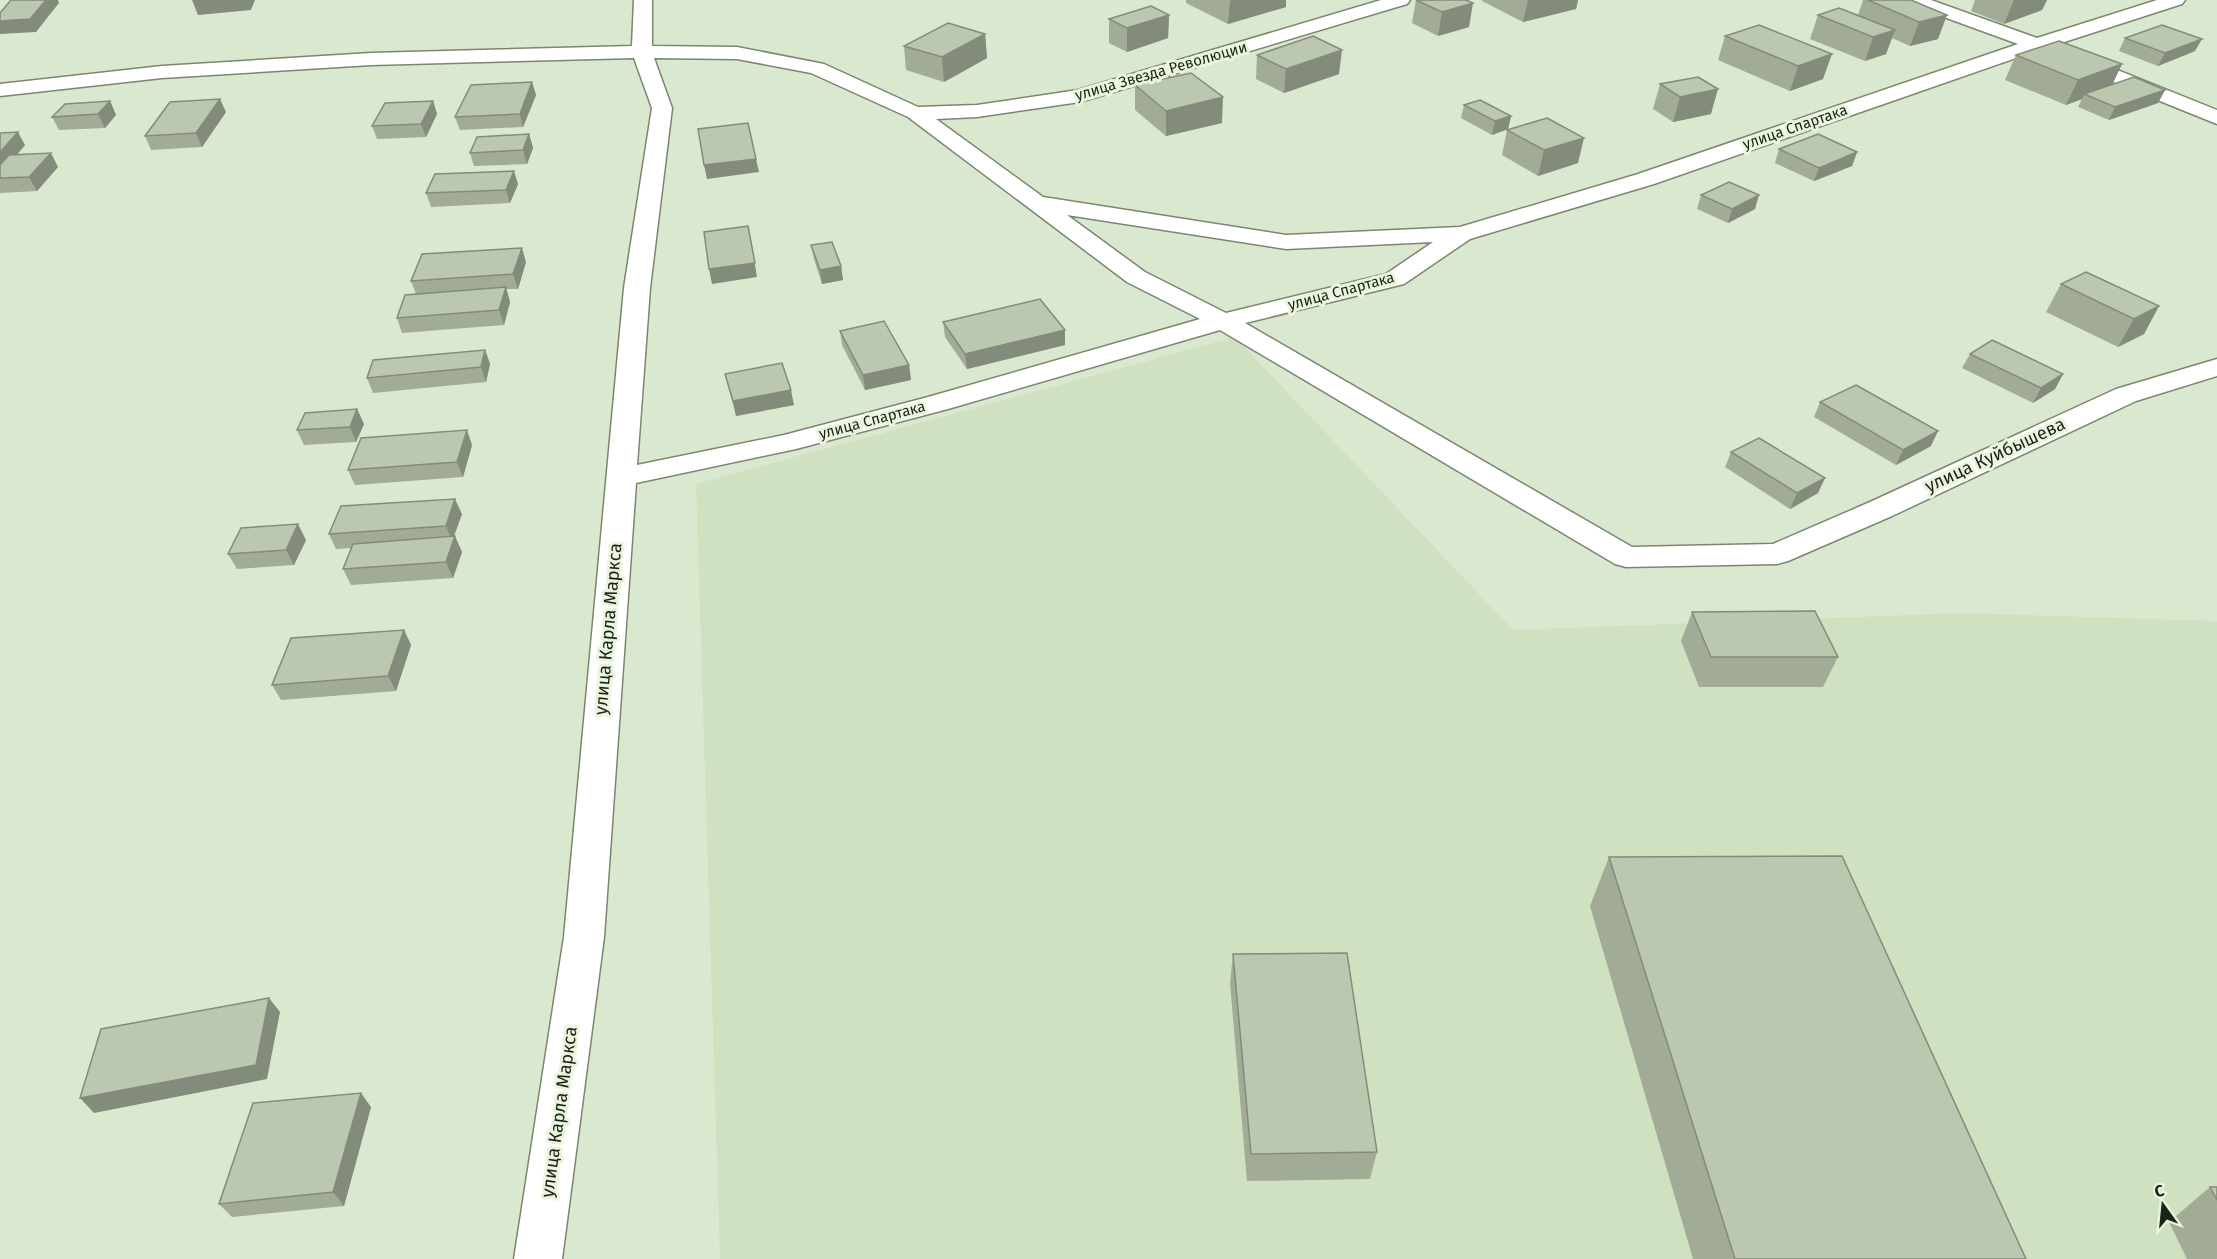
<svg xmlns="http://www.w3.org/2000/svg" width="2217" height="1259" font-family="'Fira Sans',sans-serif">
	<style>
		.built { fill: #d0e1c1 }
		.lines { fill: none; stroke-linecap: round; stroke-linejoin: round }
		.minor-casing { stroke: #7b8670; stroke-width: 3 }
		.minor { fill: #fff; fill-rule: evenodd }
		.wall { fill: #a1ab96 }
		.shaded-wall { fill: #838b7a }
		.building { fill: #bbc7af; stroke: #838b7a; stroke-width: 1.5 }
		.labels { text-anchor: middle; dominant-baseline: central; stroke-width: 6; stroke-linejoin: round; paint-order: stroke }
		.far-street-label { font-size: 15px; fill: #1d2219; stroke: #e9f6dd }
		.street-label { font-size: 18px; fill: #1d2219; stroke: #e9f6dd }
	</style>
	<rect width="100%" height="100%" fill="#dbe8d0"/>
	<polygon class="built" points="1235,337 1513,630 1963,613 2217,621 2217,1259 720,1259 696,484"/>
	<g class="lines">
		<defs>
			<path id="minor" d="M634,0H652V46L737,47L824,64L918,107L977,105L1078,90L1381,0H1410L1407,4L1080,102L977,117L936,119L1043,197L1286,235L1460,227L1638,174L2018,44L1908,4L1905,0H1931L2037,38L2157,0H2185L2182,4L2055,45L2217,110V124L2036,51L1654,184L1470,239L1404,284L1245,323L1632,547L1773,544L1870,502L2116,389L2217,359V376L2136,401L1892,516L1788,561L1777,564L1626,567L1615,564L1220,330L948,409L796,449L636,483L604,937L562,1259H514L564,937L624,288L652,108L634,58L371,65L162,78L0,96V84L162,66L371,53L632,46ZM654,58L737,59L811,73L908,117L1127,282L1200,319L928,397L784,435L637,465L650,288L672,108ZM1067,215L1286,249L1433,242L1386,274L1226,313L1145,272Z"/>
		</defs>
		<use href="#minor" class="minor-casing"/>
		<use href="#minor" class="minor"/>
	</g>
	<g class="wall">
		<polygon points="1186,0 1286,0 1286,7 1228,24 1186,3"/>
		<polygon points="1416,0 1466,0 1469,27 1438,36 1412,23"/>
		<polygon points="1482,0 1578,0 1576,9 1523,22 1482,1"/>
		<polygon points="1863,0 1911,0 1938,39 1910,46 1892,38 1886,54 1865,61 1810,39 1818,15 1858,15"/>
		<polygon points="1975,0 2047,0 2042,10 2004,24 1971,11"/>
		<polygon points="1169,15 1168,38 1127,52 1109,43 1109,19"/>
		<polygon points="1759,25 1823,79 1790,91 1718,60 1725,36"/>
		<polygon points="985,34 987,58 944,82 906,70 904,46"/>
		<polygon points="2125,38 2195,51 2158,66 2119,51"/>
		<polygon points="1257,55 1339,74 1284,93 1256,79"/>
		<polygon points="2016,55 2122,64 2112,85 2165,90 2158,103 2109,120 2078,107 2082,99 2066,105 2005,80"/>
		<polygon points="532,82 536,95 523,127 460,130 455,117"/>
		<polygon points="1660,84 1711,114 1673,122 1653,109"/>
		<polygon points="1135,85 1222,123 1166,136 1135,110"/>
		<polygon points="110,101 116,115 105,128 59,130 52,117"/>
		<polygon points="433,101 437,114 426,137 377,139 372,126"/>
		<polygon points="1464,105 1511,116 1508,129 1492,135 1461,118"/>
		<polygon points="226,112 202,147 151,150 145,136"/>
		<polygon points="1507,130 1578,163 1538,176 1502,155"/>
		<polygon points="0,133 25,145 17,155 58,167 37,191 0,193"/>
		<polygon points="529,134 533,148 527,164 474,166 470,153"/>
		<polygon points="1779,149 1857,152 1852,166 1814,181 1775,163"/>
		<polygon points="518,184 510,203 431,207 426,193"/>
		<polygon points="1701,195 1755,209 1728,223 1697,209"/>
		<polygon points="811,245 841,266 843,280 822,284 814,259"/>
		<polygon points="526,262 518,289 506,289 510,302 504,325 402,333 397,318 416,294 411,281"/>
		<polygon points="2061,284 2159,306 2144,334 2118,347 2046,312"/>
		<polygon points="943,322 1065,345 967,369 945,337"/>
		<polygon points="840,331 909,365 911,380 865,390 842,345"/>
		<polygon points="485,350 490,364 486,382 373,393 367,378"/>
		<polygon points="1970,354 2063,374 2055,389 2033,403 1962,368"/>
		<polygon points="725,374 794,405 736,416"/>
		<polygon points="1820,402 1931,446 1896,465 1814,417"/>
		<polygon points="357,409 364,424 356,442 304,445 297,430"/>
		<polygon points="472,445 463,477 355,485 348,470"/>
		<polygon points="1731,452 1818,493 1790,509 1725,467"/>
		<polygon points="462,514 454,536 462,552 453,578 351,585 343,569 352,548 336,549 329,534"/>
		<polygon points="306,540 294,565 237,569 228,554"/>
		<polygon points="1692,612 1838,657 1823,687 1699,687 1681,641"/>
		<polygon points="404,630 411,645 396,691 281,700 272,685"/>
		<polygon points="1609,857 2026,1259 1693,1259 1590,906"/>
		<polygon points="1233,954 1377,1152 1370,1179 1247,1181 1230,983"/>
		<polygon points="371,1107 344,1206 232,1217 219,1204"/>
		<polygon points="2210,1187 2217,1187 2217,1259 2187,1259 2169,1222"/>
	</g>
	<g class="shaded-wall">
		<polygon points="46,0 58,0 59,3 36,32 0,34 0,21"/>
		<polygon points="192,0 255,0 251,10 198,15"/>
		<polygon points="1232,0 1286,0 1286,7 1228,24 1230,1"/>
		<polygon points="1528,0 1578,0 1576,9 1523,22"/>
		<polygon points="2014,0 2047,0 2042,10 2004,24"/>
		<polygon points="1473,3 1469,27 1438,36 1442,12"/>
		<polygon points="1169,15 1168,38 1127,52 1127,28"/>
		<polygon points="1947,15 1938,39 1910,46 1919,22"/>
		<polygon points="1895,30 1886,54 1865,61 1873,37"/>
		<polygon points="985,34 987,58 944,82 942,57"/>
		<polygon points="2202,39 2195,51 2158,66 2165,53"/>
		<polygon points="1342,50 1339,74 1284,93 1286,69"/>
		<polygon points="1832,54 1823,79 1790,91 1798,66"/>
		<polygon points="2122,64 2110,89 2084,94 2082,99 2066,105 2078,80"/>
		<polygon points="532,82 536,95 523,127 520,114"/>
		<polygon points="1718,89 1711,114 1673,122 1680,97"/>
		<polygon points="2165,90 2158,103 2109,120 2115,107"/>
		<polygon points="1223,97 1222,123 1166,136 1166,111"/>
		<polygon points="220,99 226,112 202,147 196,133"/>
		<polygon points="110,101 116,115 105,128 98,114"/>
		<polygon points="433,101 437,114 426,137 421,124"/>
		<polygon points="1511,116 1508,129 1492,135 1495,121"/>
		<polygon points="18,132 25,145 0,174 0,152"/>
		<polygon points="529,134 533,148 527,164 523,150"/>
		<polygon points="1584,138 1578,163 1538,176 1544,150"/>
		<polygon points="1857,152 1852,166 1814,181 1819,168"/>
		<polygon points="51,153 58,167 37,191 29,177"/>
		<polygon points="756,159 759,172 707,179 704,165"/>
		<polygon points="514,171 518,184 510,203 506,190"/>
		<polygon points="1759,195 1755,209 1728,223 1732,209"/>
		<polygon points="751,240 757,277 712,284 709,269"/>
		<polygon points="522,248 526,262 518,289 513,274"/>
		<polygon points="841,266 843,280 822,284 820,270"/>
		<polygon points="506,287 510,302 504,325 499,310"/>
		<polygon points="2159,306 2144,334 2118,347 2134,319"/>
		<polygon points="1065,330 1065,345 967,369 965,354"/>
		<polygon points="485,350 490,364 486,382 481,367"/>
		<polygon points="909,365 911,380 865,390 863,375"/>
		<polygon points="2063,374 2055,389 2033,403 2041,388"/>
		<polygon points="791,390 794,405 736,416 733,401"/>
		<polygon points="357,409 364,424 356,442 350,427"/>
		<polygon points="467,430 472,445 463,477 457,462"/>
		<polygon points="1938,431 1931,446 1896,465 1903,450"/>
		<polygon points="1825,478 1818,493 1790,509 1797,493"/>
		<polygon points="455,499 462,514 452,541 446,526"/>
		<polygon points="298,524 306,540 294,565 286,550"/>
		<polygon points="455,536 462,552 453,578 446,562"/>
		<polygon points="404,630 411,645 396,691 388,676"/>
		<polygon points="269,998 280,1012 267,1079 94,1113 80,1098"/>
		<polygon points="361,1093 371,1107 344,1206 333,1192"/>
	</g>
	<g class="building">
		<polygon points="11,0 46,0 30,19 0,21 0,13"/>
		<polygon points="1416,0 1466,0 1473,3 1442,12"/>
		<polygon points="1868,0 1911,0 1947,15 1919,22"/>
		<polygon points="1151,6 1169,15 1127,28 1109,19"/>
		<polygon points="1839,8 1895,30 1873,37 1818,15"/>
		<polygon points="948,23 985,34 942,57 904,46"/>
		<polygon points="1759,25 1832,54 1798,66 1725,36"/>
		<polygon points="2162,25 2202,39 2165,53 2125,38"/>
		<polygon points="1313,36 1342,50 1286,69 1257,55"/>
		<polygon points="2059,41 2122,64 2078,80 2016,55"/>
		<polygon points="1191,73 1223,97 1166,111 1135,85"/>
		<polygon points="1698,77 1718,89 1680,97 1660,84"/>
		<polygon points="2134,77 2165,90 2115,107 2084,94"/>
		<polygon points="532,82 520,114 455,117 471,85"/>
		<polygon points="220,99 196,133 145,136 170,102"/>
		<polygon points="1480,100 1511,116 1495,121 1464,105"/>
		<polygon points="110,101 98,114 52,117 65,104"/>
		<polygon points="433,101 421,124 372,126 385,103"/>
		<polygon points="1547,118 1584,138 1544,150 1507,130"/>
		<polygon points="748,123 756,159 704,165 698,129"/>
		<polygon points="18,132 0,152 0,133"/>
		<polygon points="529,134 523,150 470,153 477,137"/>
		<polygon points="1818,134 1857,152 1819,168 1779,149"/>
		<polygon points="51,153 29,177 0,178 0,165 9,155"/>
		<polygon points="514,171 506,190 426,193 435,174"/>
		<polygon points="1729,182 1759,195 1732,209 1701,195"/>
		<polygon points="748,226 755,263 709,269 704,232"/>
		<polygon points="832,242 841,266 820,270 811,245"/>
		<polygon points="522,248 513,274 411,281 422,254"/>
		<polygon points="2086,272 2159,306 2134,319 2061,284"/>
		<polygon points="506,287 499,310 397,318 405,295"/>
		<polygon points="1040,299 1065,330 965,354 943,322"/>
		<polygon points="884,321 909,365 863,375 840,331"/>
		<polygon points="1992,340 2063,374 2041,388 1970,354"/>
		<polygon points="485,350 481,367 367,378 373,360"/>
		<polygon points="782,363 791,390 733,401 725,374"/>
		<polygon points="1856,385 1938,431 1903,450 1820,402"/>
		<polygon points="357,409 350,427 297,430 305,413"/>
		<polygon points="467,430 457,462 348,470 361,438"/>
		<polygon points="1759,438 1825,478 1797,493 1731,452"/>
		<polygon points="455,499 446,526 329,534 341,506"/>
		<polygon points="298,524 286,550 228,554 241,528"/>
		<polygon points="455,536 446,562 343,569 353,544"/>
		<polygon points="1815,611 1838,657 1711,657 1692,612"/>
		<polygon points="404,630 388,676 272,685 291,638"/>
		<polygon points="1842,856 2026,1259 1735,1259 1609,857"/>
		<polygon points="1347,953 1377,1152 1251,1154 1233,954"/>
		<polygon points="269,998 256,1065 80,1098 101,1029"/>
		<polygon points="361,1093 333,1192 219,1204 253,1103"/>
		<polygon points="2210,1187 2217,1187 2217,1200"/>
	</g>
	<g class="labels">
		<g class="far-street-label">
			<text transform="translate(1161 71) rotate(-16)">улица Звезда Революции</text>
			<text transform="translate(1795 127) rotate(-19)">улица Спартака</text>
			<text transform="translate(1341 291) rotate(-15)">улица Спартака</text>
			<text transform="translate(872 420) rotate(-15)">улица Спартака</text>
		</g>
		<g class="street-label">
			<text transform="translate(1995 455) rotate(-25)">улица Куйбышева</text>
			<text transform="translate(608 629) rotate(-85)">улица Карла Маркса</text>
			<text transform="translate(559 1112) rotate(-82)">улица Карла Маркса</text>
		</g>
	</g>
	<g transform="translate(2163 1205) rotate(345)" stroke="#e9f6dd" stroke-width="4.5" paint-order="stroke">
	<path d="M0-4.5L10 22L0 15L-10 22Z" fill="#1d2219"/>
	<text y="-9" font-size="16" font-weight="bold" text-anchor="middle" fill="#1d2219">С</text>
	</g>
</svg>
